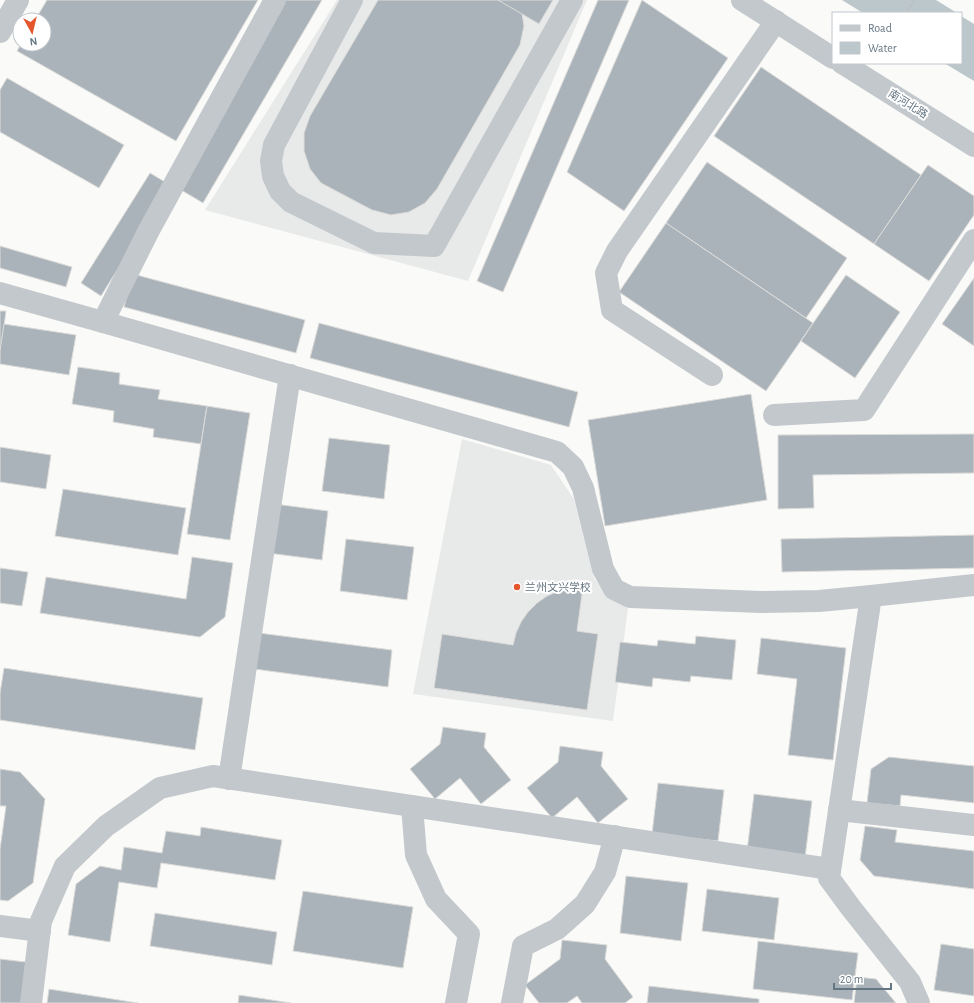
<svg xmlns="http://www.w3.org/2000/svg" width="974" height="1003" font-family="'Alegreya Sans','Noto Sans SC',sans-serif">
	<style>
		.built { fill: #e8e9e9 }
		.water { fill: #bbc7cb }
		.building { fill: #aab3b9; stroke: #dcdcda }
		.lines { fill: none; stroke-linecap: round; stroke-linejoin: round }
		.path { stroke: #bbbfc2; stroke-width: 2.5; stroke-dasharray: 2 2; stroke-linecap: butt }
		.minor { stroke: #c3c8cc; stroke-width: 22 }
		.poi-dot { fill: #e4572e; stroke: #fff; stroke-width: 1.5 }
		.labels { text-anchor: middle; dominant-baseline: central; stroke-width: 4; stroke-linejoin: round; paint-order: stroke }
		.street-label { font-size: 11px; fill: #657683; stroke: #fff }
		.poi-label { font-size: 11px; fill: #657683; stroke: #fff; text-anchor: start }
	</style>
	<rect width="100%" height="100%" fill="#fafaf8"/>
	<g class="built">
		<polygon points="337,0 587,0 468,281 205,210"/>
		<polygon points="462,439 551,465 574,499 594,578 607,596 628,608 613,721 413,694"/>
	</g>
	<g class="water">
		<polygon points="842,0 936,0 957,13 863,13"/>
		<polygon points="961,16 974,24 974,81 944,63 961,63"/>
	</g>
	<g class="building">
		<polygon points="47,0 258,0 176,141 17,51 21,44 44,44 44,20 35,20"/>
		<polygon points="285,0 322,0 203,203 176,187"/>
		<polygon points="378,0 517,0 521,7 524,26 520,45 437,189 425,203 409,212 391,215 372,210 321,183 310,169 304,151 304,133 310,116"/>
		<polygon points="498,0 553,0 539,24"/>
		<polygon points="598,0 629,0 503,292 477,281"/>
		<polygon points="642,0 728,58 624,211 567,172"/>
		<polygon points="761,67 921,175 874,244 714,136"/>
		<polygon points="7,78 124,145 99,188 0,132 0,90"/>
		<polygon points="707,162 847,258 806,318 666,223"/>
		<polygon points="928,165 974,196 974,215 929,281 874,244"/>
		<polygon points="150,173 170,185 101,296 81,283"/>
		<polygon points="666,223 813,323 766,391 619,292"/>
		<polygon points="0,246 72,267 66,287 0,268"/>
		<polygon points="133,274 305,320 296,353 124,307"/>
		<polygon points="846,275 900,312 855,378 801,341"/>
		<polygon points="974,278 974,346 942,324"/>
		<polygon points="0,311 6,311 1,348 0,348"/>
		<polygon points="319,323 578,392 569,427 310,358"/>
		<polygon points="4,324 76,335 69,375 0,364 0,351"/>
		<polygon points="78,367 120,373 119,384 160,390 158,399 207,406 201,444 153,437 154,429 113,422 114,411 72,404"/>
		<polygon points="751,394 767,500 605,526 588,420"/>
		<polygon points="207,406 250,413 230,540 187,534"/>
		<polygon points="974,434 974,473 813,475 814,508 778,509 778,435"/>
		<polygon points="329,438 390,445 384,499 322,491"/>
		<polygon points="0,447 51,455 46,489 0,482"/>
		<polygon points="63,489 186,508 178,555 55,536"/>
		<polygon points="275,504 328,511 322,560 268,553"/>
		<polygon points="974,535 974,568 782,572 781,539"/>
		<polygon points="346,539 414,547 407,600 340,591"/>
		<polygon points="192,557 233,563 225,617 200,637 40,613 46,577 186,599"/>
		<polygon points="0,568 28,572 22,606 0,603"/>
		<polygon points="583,587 577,631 598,634 587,710 434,688 442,634 513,645 516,633 521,622 528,612 537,603 547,596 559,591 571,588"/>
		<polygon points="259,633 392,650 388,687 254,669"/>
		<polygon points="696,636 736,640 732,680 691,676 690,682 653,678 652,687 615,682 620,642 657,646 658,640 695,644"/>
		<polygon points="761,638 846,648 833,760 788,755 797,679 757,674"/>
		<polygon points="4,668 203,698 195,750 0,720 0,693"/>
		<polygon points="443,727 486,733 484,747 511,780 481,804 460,778 435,799 410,769 440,744"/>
		<polygon points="560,746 603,752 601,766 628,799 598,823 577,797 552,818 527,788 558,762"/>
		<polygon points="889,757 974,766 974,803 901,795 900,806 867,803 871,769"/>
		<polygon points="0,769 20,772 45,799 33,883 8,901 0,900 0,849 6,806 0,806"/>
		<polygon points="658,783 724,790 718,841 652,834"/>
		<polygon points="754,794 812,801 805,858 747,851"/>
		<polygon points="865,826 897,830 895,842 974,851 974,889 874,876 860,860"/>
		<polygon points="201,827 282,840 275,880 161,863 157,888 119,882 110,942 68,935 76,884 100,866 121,870 124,847 162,853 166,831 200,836"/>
		<polygon points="626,876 688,883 681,941 620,933"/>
		<polygon points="707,889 779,898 774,940 702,931"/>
		<polygon points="303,891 413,907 403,968 293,951"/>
		<polygon points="155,913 277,932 272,965 150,946"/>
		<polygon points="562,940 607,945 605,959 633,997 625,1003 582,1003 577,996 567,1003 539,1003 525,985 560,959"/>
		<polygon points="758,941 858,953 852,1000 753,989"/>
		<polygon points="941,944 974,949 974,996 934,990"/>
		<polygon points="0,959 26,962 21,1003 0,1003"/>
		<polygon points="857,977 876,979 896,1003 854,1003"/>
		<polygon points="649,986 759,999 759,1003 647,1003"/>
		<polygon points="49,989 138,1003 47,1003"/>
		<polygon points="239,995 291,1003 238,1003"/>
	</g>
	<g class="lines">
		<polyline class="path" points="906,13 914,0"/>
		<g class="minor">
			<polyline points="352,0 274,145 271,161 273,176 280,191 291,202 374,243 434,246 572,0"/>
			<polyline points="742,0 833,58"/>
			<polyline points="0,32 18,0"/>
			<polyline points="842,63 974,146"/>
			<polyline points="0,293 103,322 557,452 573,467 583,488 603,569 614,589 630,597 761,602 819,601 871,596"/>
			<polyline points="103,322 148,232 275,0"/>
			<polyline points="712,375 612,310 606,273 617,251 776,21"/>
			<polyline points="774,415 864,410 974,240"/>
			<polyline points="229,779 290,375"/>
			<polyline points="412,806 416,855 436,899 469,934 456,1003"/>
			<polyline points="839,810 974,825"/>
			<polyline points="0,926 40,931"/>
			<polyline points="31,1003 41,921 65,866 106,826 160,788 213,776 830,869"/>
			<polyline points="512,1003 523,946 557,929 585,904 605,872 615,836"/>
			<polyline points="919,1003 910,982 851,908 829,878 871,596 974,585"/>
		</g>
	</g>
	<circle class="poi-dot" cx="517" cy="587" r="4"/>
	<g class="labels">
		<g class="street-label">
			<text transform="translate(908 104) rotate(32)">南河北路</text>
		</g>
		<g class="poi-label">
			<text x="525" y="587">兰州文兴学校</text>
		</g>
	</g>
	<rect x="832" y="12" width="130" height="52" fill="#ffffff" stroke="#c1c8cd"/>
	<rect x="840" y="25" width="20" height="6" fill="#c3c8cc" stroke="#c1c8cd"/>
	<text x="868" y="32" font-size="12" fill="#657683">Road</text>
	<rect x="840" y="42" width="20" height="12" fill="#bbc7cb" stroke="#c1c8cd"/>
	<text x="868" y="52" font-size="12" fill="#657683">Water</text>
	<g transform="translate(32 32) rotate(172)"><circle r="19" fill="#ffffff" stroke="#c1c8cd"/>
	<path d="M0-3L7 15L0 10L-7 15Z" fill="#e4572e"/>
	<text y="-6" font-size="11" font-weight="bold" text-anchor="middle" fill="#657683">N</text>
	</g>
	<path d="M834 983v6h57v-6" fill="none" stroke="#657683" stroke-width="2"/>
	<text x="840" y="983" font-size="12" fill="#657683" stroke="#ffffff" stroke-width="3" paint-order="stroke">20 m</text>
</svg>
